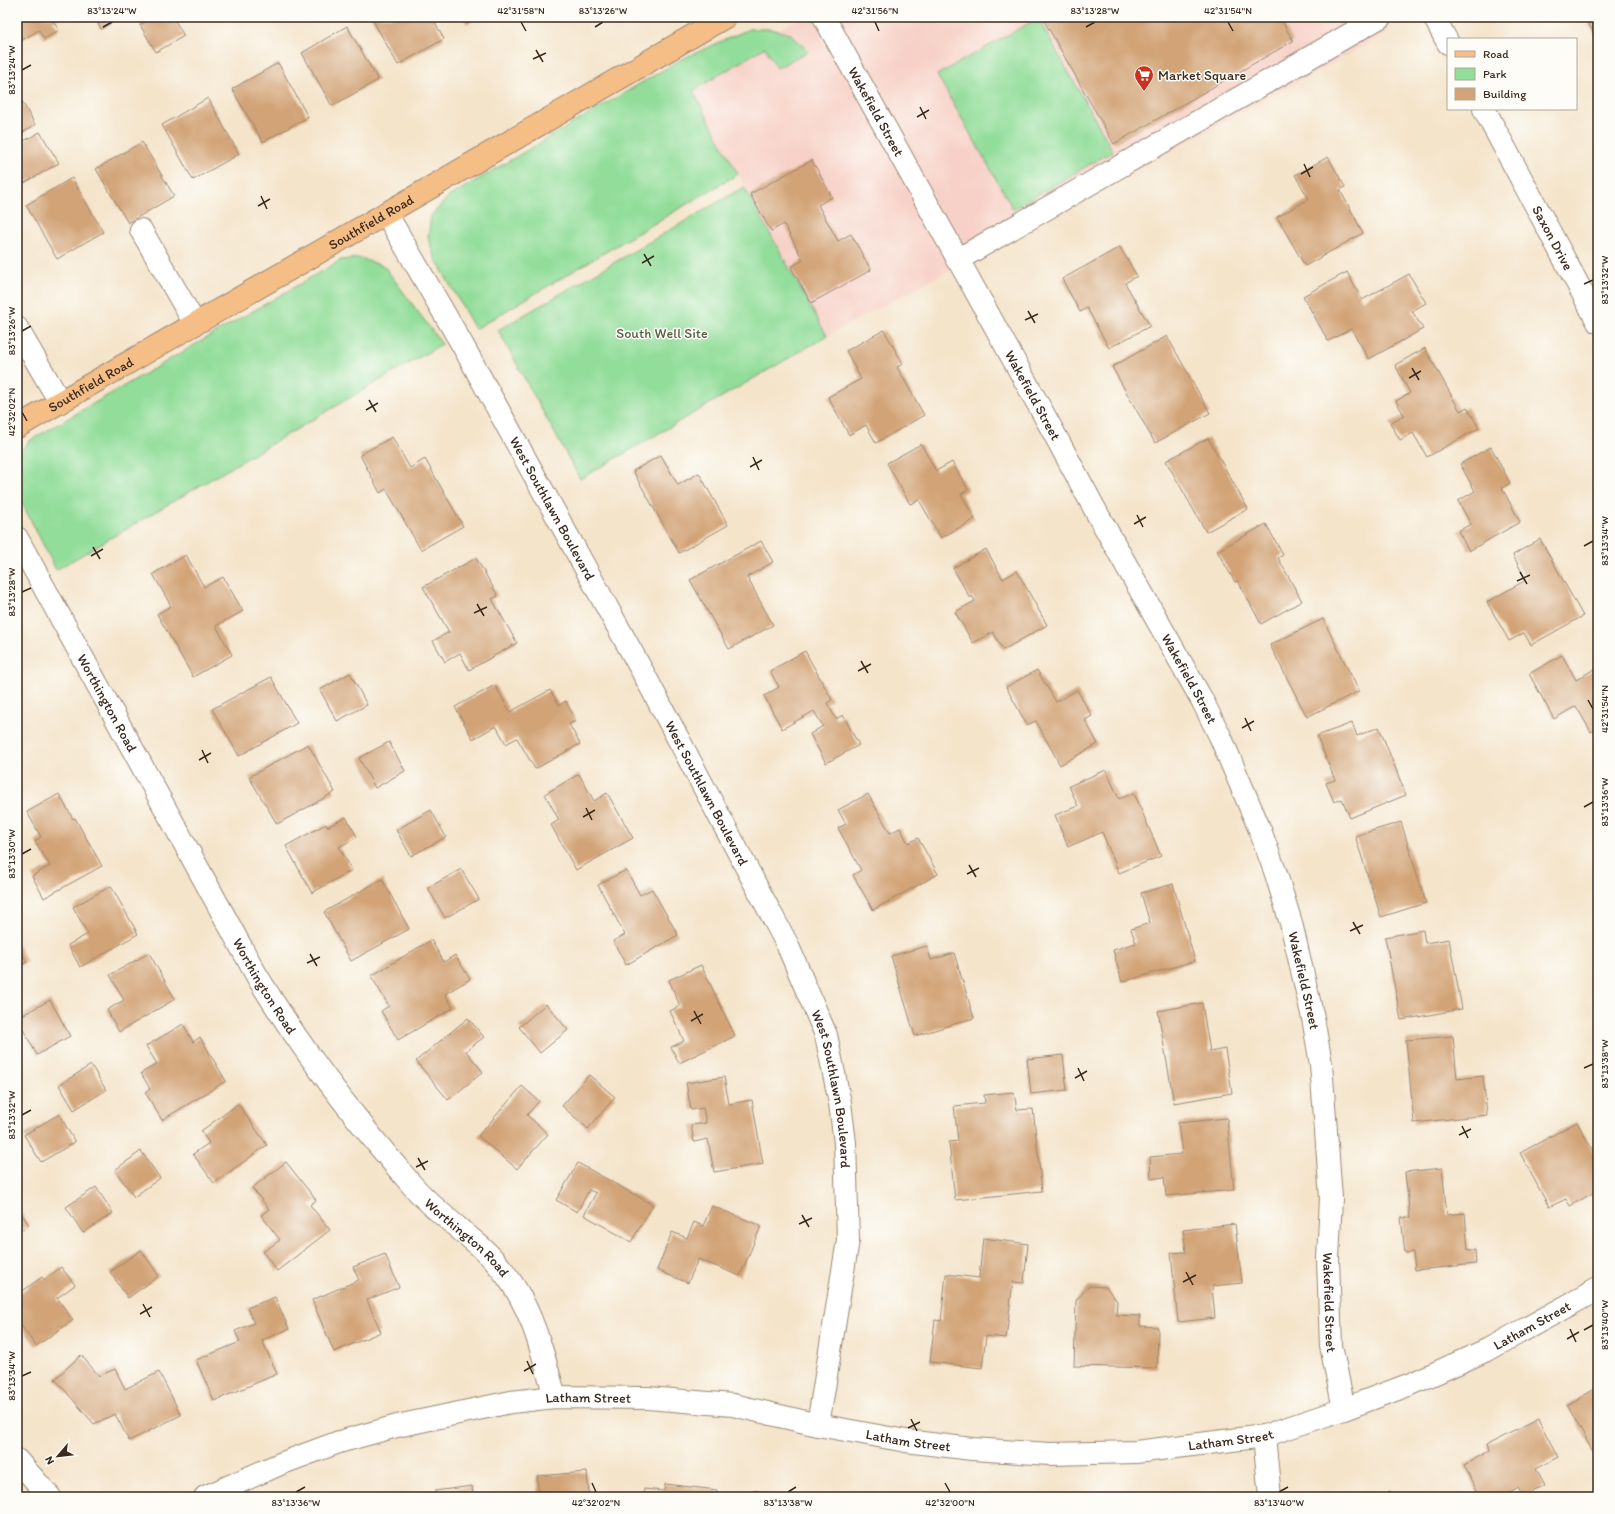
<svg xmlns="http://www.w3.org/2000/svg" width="1615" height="1514" font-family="Itim,sans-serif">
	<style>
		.built { fill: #f7d1c7 }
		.green { fill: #91dd99; stroke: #66845c }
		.building { fill: #d2a376 }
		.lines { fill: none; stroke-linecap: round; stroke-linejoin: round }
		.minor-casing { stroke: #988774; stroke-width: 24 }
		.major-casing { stroke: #988774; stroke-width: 24 }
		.minor { stroke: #fff; stroke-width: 22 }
		.major { stroke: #f6be87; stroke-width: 22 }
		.ticks { fill: none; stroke: #3b2a1e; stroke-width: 1.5 }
		.labels { text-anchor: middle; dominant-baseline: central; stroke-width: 3; stroke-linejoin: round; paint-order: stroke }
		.poi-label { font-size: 14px; fill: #3b2a1e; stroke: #fdfcf7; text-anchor: start }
		.street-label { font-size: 14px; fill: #3b2a1e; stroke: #fdfcf7 }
		.park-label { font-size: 14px; fill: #556043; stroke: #fdfcf7 }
		.neatline { fill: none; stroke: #3b2a1e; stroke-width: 1.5 }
		.ticks-label { font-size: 10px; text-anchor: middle; fill: #3b2a1e }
	</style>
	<rect width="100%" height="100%" fill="#fdfcf7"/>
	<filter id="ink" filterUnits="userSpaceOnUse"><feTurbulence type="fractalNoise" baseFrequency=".025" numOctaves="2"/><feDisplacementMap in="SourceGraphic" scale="8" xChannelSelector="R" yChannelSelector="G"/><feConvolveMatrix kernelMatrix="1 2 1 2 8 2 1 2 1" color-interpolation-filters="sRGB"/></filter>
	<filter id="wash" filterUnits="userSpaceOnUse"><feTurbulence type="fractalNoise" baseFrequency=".012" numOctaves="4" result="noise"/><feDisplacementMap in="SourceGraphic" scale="16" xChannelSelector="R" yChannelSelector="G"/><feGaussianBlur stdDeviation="0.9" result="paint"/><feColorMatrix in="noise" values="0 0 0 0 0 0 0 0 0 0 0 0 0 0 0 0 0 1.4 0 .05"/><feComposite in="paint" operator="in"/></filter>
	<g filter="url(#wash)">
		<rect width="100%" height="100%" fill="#f4e4ca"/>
		<polygon class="built" points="801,17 1379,17 1388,33 827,336 687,82"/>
		<g class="green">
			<polygon points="1038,18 1113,151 1013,209 937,75"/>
			<polygon points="749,29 770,29 791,34 808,51 777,68 765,47 693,91 738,174 475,329 435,258 428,238 431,216 448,197 680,60"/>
			<polygon points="744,187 827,336 580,479 498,330"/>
			<polygon points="359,258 384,266 442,344 56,570 17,493 17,456 29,441 341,260"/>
		</g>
		<g id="blocks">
			<g class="building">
				<polygon points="17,17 61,17 53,21 59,30 44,39 39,30 17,43"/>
				<polygon points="94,17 122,17 101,29"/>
				<polygon points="153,17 173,17 184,36 156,52 140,25"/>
				<polygon points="371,17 432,17 444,39 398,65"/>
				<polygon points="463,17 478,17 467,24"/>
				<polygon points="1042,17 1280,17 1293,41 1114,144"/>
				<polygon points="1598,17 1598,40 1588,23"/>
				<polygon points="347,26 378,80 332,106 302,53"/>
				<polygon points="278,63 308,117 263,142 232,89"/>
				<polygon points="19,96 35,125 17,136 17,97"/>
				<polygon points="208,98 239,154 193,180 162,125"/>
				<polygon points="40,132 59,163 21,185 17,177 17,145"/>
				<polygon points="142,142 174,196 128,223 96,169"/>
				<polygon points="1328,157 1345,187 1340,190 1363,233 1305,266 1277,217 1309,199 1295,175"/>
				<polygon points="812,160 832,197 818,205 838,241 851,234 871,270 811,303 791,267 803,260 784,224 771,231 750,194"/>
				<polygon points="72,178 103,232 57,259 26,205"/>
				<polygon points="1120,247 1137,276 1125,283 1150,326 1109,348 1087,308 1080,312 1062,279"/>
				<polygon points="1347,272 1362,300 1409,274 1426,303 1412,311 1423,329 1369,359 1351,329 1328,341 1303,296"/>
				<polygon points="884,330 903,364 897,367 924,415 876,443 866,425 849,435 828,397 861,379 846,351"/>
				<polygon points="1167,336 1210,413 1155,443 1112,367"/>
				<polygon points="1425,348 1460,411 1467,407 1479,428 1427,457 1413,433 1400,440 1390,423 1404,415 1396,401 1410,393 1395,365"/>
				<polygon points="392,437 410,468 425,459 463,526 421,550 386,489 380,493 360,455"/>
				<polygon points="1208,438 1248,509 1206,532 1166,461"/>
				<polygon points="921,444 936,471 952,462 968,490 961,494 975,519 941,538 919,500 910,504 887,463"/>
				<polygon points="1491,447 1510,483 1502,488 1520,522 1469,551 1458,531 1471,524 1458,501 1475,491 1460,464"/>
				<polygon points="661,455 678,485 699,473 728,525 679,553 633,471"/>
				<polygon points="1266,524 1283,555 1278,558 1302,601 1261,624 1238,581 1235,582 1217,551"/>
				<polygon points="1540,539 1583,616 1531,645 1524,633 1509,641 1487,602 1526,580 1513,555"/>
				<polygon points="761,541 773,562 747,577 773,625 729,649 690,580"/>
				<polygon points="986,549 1003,579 1017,571 1047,625 1003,650 993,632 973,643 955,612 975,601 972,596 970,598 953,568"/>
				<polygon points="186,555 204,587 223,577 243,611 216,626 232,655 193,677 157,614 171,606 153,574"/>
				<polygon points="476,558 498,596 492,599 517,643 469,670 460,653 445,662 433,641 449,632 423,587"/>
				<polygon points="1323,619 1359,691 1307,717 1270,645"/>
				<polygon points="805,651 832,700 827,703 836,719 843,715 859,745 826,763 810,734 823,726 814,711 782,729 764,696 779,687 770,671"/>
				<polygon points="1562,655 1576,680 1598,667 1598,728 1591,732 1576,706 1554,719 1529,674"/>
				<polygon points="1037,670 1056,702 1077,690 1092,716 1085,720 1098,744 1060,765 1036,721 1027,725 1006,687"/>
				<polygon points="350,673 367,705 337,721 320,690"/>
				<polygon points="271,677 297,723 239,756 212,709"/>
				<polygon points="495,685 510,712 550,690 559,705 566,701 576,721 569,724 580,744 535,769 517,738 506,744 496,726 473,739 455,707"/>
				<polygon points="1352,723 1357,736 1379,727 1406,795 1350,818 1342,799 1334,802 1326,783 1335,780 1317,736"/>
				<polygon points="389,742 405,771 375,788 359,758"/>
				<polygon points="308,744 335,792 277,824 249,777"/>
				<polygon points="1106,770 1119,799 1134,793 1161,856 1119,873 1102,832 1068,847 1055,815 1078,806 1069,786"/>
				<polygon points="579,774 594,801 607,793 633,838 576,870 551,825 559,820 545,794"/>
				<polygon points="59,794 73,819 75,818 102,866 44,898 32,876 50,866 35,841 41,837 27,812"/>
				<polygon points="868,794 890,833 900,828 908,843 918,838 938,874 873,910 853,875 861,870 838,828 846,824 838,810"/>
				<polygon points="431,810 446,837 411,856 396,830"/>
				<polygon points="346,817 357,837 339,847 352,870 312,893 286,846 326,824 327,827"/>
				<polygon points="1401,822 1426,903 1381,917 1355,836"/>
				<polygon points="461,869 479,899 445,918 428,888"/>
				<polygon points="626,870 640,895 652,889 678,935 626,965 613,941 625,935 598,885"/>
				<polygon points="382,879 409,929 351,961 324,912"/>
				<polygon points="1173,884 1195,961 1122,982 1113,950 1136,943 1131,929 1150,923 1141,893"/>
				<polygon points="111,886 138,934 80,967 68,945 88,934 73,907"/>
				<polygon points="1423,930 1425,943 1449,939 1462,1009 1401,1020 1385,937"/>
				<polygon points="431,940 444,962 455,955 470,979 445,994 453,1008 398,1040 381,1011 389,1006 371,976"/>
				<polygon points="17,943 27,962 17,967"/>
				<polygon points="927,946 931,960 954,953 974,1018 915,1036 891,956"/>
				<polygon points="149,953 175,999 119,1032 107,1010 124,1000 110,975"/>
				<polygon points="701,965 735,1036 679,1063 671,1047 684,1041 670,1011 680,1006 669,980"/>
				<polygon points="50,1000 70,1036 37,1055 17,1018"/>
				<polygon points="1202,1003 1210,1052 1225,1049 1232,1093 1174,1103 1158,1011"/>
				<polygon points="546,1004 568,1030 540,1053 519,1027"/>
				<polygon points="468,1018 484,1037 466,1051 483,1072 448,1100 416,1061"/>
				<polygon points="183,1024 193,1042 200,1037 226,1081 162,1120 145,1092 150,1089 141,1073 157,1064 146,1046"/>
				<polygon points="1453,1036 1457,1079 1483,1076 1487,1115 1414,1123 1406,1040"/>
				<polygon points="1063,1055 1067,1090 1031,1094 1027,1059"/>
				<polygon points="91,1065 106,1090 74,1110 59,1085"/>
				<polygon points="589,1075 615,1097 588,1129 562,1106"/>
				<polygon points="724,1077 729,1104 752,1100 763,1164 714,1172 708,1139 694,1142 691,1125 706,1123 703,1108 691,1110 686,1083"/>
				<polygon points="522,1086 539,1101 527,1115 548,1134 517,1169 478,1136"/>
				<polygon points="1014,1092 1017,1110 1033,1109 1042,1191 955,1200 949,1142 958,1141 954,1106 985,1103 984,1095"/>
				<polygon points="238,1104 267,1145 214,1183 193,1154 209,1143 201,1131"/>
				<polygon points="59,1114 75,1142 41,1162 24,1135"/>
				<polygon points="1227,1118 1234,1190 1166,1196 1164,1177 1151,1179 1150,1157 1182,1154 1178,1123"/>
				<polygon points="1577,1122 1598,1160 1598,1190 1570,1206 1566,1199 1549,1207 1520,1153"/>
				<polygon points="141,1151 160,1178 134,1197 115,1170"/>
				<polygon points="286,1162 316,1200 310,1205 330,1230 277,1271 263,1252 280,1240 261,1215 269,1209 252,1188"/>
				<polygon points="578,1163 653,1205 631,1242 584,1215 596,1193 589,1190 577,1212 556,1200"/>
				<polygon points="1442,1168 1447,1215 1465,1213 1468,1250 1475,1250 1476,1264 1415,1270 1413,1252 1405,1253 1401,1218 1410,1217 1405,1172"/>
				<polygon points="96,1187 113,1213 83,1233 66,1207"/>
				<polygon points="712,1206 761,1226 740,1276 698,1259 688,1283 657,1270 672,1232 687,1238 694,1222 703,1226"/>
				<polygon points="17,1207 29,1225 17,1232"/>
				<polygon points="1235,1224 1242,1283 1212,1286 1215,1318 1178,1322 1171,1253 1186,1252 1183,1230"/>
				<polygon points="983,1238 1028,1244 1024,1283 1013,1282 1006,1338 986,1336 982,1368 930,1362 935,1320 941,1321 946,1274 979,1278"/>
				<polygon points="141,1250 159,1276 128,1298 110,1272"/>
				<polygon points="385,1254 399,1287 367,1300 381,1332 334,1352 312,1300 359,1280 353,1267"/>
				<polygon points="61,1267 75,1285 57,1298 73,1320 36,1346 17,1320 17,1295 42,1277 44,1280"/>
				<polygon points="1089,1286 1106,1287 1117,1301 1116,1315 1140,1316 1140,1326 1158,1327 1157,1368 1074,1366 1076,1300"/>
				<polygon points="275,1297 289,1329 262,1340 277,1374 214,1401 196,1360 240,1342 235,1331 254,1323 247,1308"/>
				<polygon points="81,1355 99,1376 115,1369 125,1389 159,1372 181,1415 129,1441 115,1414 94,1424 55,1379"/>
				<polygon points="1595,1389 1598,1394 1598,1461 1567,1405"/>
				<polygon points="1538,1419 1558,1457 1535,1469 1544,1486 1523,1497 1518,1488 1501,1497 1480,1497 1464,1465 1489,1451 1487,1445"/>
				<polygon points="587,1472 589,1497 539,1497 537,1476"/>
				<polygon points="665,1484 717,1490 716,1497 643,1497 644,1489 664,1491"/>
				<polygon points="472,1486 473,1497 436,1497 435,1491"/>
				<polygon points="753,1490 782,1496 782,1497 752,1497"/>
				<polygon points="1389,1492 1421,1496 1421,1497 1388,1497"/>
			</g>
		</g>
	</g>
	<g filter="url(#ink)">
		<use href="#blocks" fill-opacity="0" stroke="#988774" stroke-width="1"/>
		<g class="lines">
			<defs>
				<g id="minor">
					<path id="s1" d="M824,17L1049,424L1098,515L1202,700L1220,736L1260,830L1276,874L1291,923L1313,1018L1321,1064L1331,1198L1328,1259L1331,1346L1344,1409"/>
					<polyline points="1434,17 1448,43"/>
					<path id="s2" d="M1484,109L1598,322"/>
					<path id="s3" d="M386,213L462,344L646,678L787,944L826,1035L840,1103L845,1143L848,1240L818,1425"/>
					<polyline points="141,230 195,324"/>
					<polyline points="957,260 1380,17"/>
					<polyline points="17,328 60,402"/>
					<path id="s4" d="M17,538L257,976C302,1051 355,1119 412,1185C433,1209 458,1227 482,1248C528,1290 539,1340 555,1397"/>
					<polyline points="1264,1436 1270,1497"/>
					<polyline points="17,1460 50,1497"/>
					<path id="s5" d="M205,1497L280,1464L339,1442L397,1426L511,1402L555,1397L648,1398L733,1405L818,1425L906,1441L972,1449L1050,1454L1136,1452L1264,1436L1344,1409L1411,1384L1489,1349L1598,1289"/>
				</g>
				<g id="major">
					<path id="s6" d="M17,427L725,17"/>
				</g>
			</defs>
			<use href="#minor" class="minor-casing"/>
			<use href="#major" class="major-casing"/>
			<use href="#minor" class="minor"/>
			<use href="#major" class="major"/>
		</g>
	</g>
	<path class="ticks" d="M521,22L526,31M875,22L879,31M1228,22L1233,31M103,27L112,22M595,27L603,22M1086,27L1095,22M536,50L543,62M533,59L546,53M22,70L31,65M920,107L926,119M917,117L929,110M1304,164L1310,177M1301,174L1313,167M261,196L267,209M258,206L270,199M644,254L651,266M642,263L654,256M1584,284L1593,280M1028,311L1035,323M1025,320L1038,314M22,331L31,326M1412,368L1419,380M1409,378L1421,371M369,400L376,412M366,410L378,403M22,412L27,421M753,457L759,470M750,467L762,460M1137,515L1143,527M1134,524L1146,517M1584,546L1593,541M93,547L100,559M91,556L103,549M1520,572L1527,584M1517,581L1530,575M22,592L31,588M477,604L484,616M474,613L487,607M861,661L868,673M858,671L871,664M1588,700L1593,709M1245,718L1251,731M1242,728L1254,721M202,750L208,763M199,760L211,753M1584,807L1593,802M586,808L592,820M583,817L595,810M22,854L31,849M969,865L976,877M967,874L979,868M1353,922L1360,934M1350,931L1363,925M310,954L317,966M307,963L320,957M694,1011L701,1024M691,1021L703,1014M1078,1068L1084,1081M1584,1068L1593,1064M1075,1078L1087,1071M22,1115L31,1110M1462,1126L1468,1138M1459,1135L1471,1129M418,1158L425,1170M416,1167L428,1161M802,1215L809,1227M799,1224L812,1218M1186,1272L1193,1285M1183,1282L1196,1275M143,1304L150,1317M140,1314L152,1307M1570,1329L1576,1342M1584,1330L1593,1325M1567,1339L1579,1332M527,1361L533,1374M524,1371L536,1364M22,1376L31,1372M911,1419L917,1431M908,1428L920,1422M592,1483L596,1492M945,1483L950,1492M296,1492L305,1487M788,1492L796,1487M1279,1492L1288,1487"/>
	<defs>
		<symbol id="supermarket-pin" viewBox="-11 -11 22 30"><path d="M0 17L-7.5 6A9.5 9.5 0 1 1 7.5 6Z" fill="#c8321e" stroke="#fdfcf7"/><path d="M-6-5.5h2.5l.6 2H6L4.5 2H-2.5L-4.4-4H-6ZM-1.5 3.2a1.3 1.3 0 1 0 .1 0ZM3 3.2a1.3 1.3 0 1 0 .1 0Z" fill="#fff"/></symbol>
	</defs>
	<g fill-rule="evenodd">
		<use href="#supermarket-pin" x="1133" y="64" width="22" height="30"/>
	</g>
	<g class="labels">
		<g class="poi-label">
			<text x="1158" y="75">Market Square</text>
		</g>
		<g class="street-label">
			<text stroke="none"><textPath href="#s1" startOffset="108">Wakefield Street</textPath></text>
			<text stroke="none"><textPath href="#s6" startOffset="409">Southfield Road</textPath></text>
			<text stroke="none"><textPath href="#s2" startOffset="146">Saxon Drive</textPath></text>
			<text stroke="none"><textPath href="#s6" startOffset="85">Southfield Road</textPath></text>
			<text stroke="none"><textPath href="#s1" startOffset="432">Wakefield Street</textPath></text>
			<text stroke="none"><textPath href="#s3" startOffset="339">West Southlawn Boulevard</textPath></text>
			<text stroke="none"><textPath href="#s1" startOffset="756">Wakefield Street</textPath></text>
			<text stroke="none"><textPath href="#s4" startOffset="188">Worthington Road</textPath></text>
			<text stroke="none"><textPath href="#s3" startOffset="663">West Southlawn Boulevard</textPath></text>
			<text stroke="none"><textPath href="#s1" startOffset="1080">Wakefield Street</textPath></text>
			<text stroke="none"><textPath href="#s4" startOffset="512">Worthington Road</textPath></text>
			<text stroke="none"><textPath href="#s3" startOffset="987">West Southlawn Boulevard</textPath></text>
			<text stroke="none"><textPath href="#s4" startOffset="836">Worthington Road</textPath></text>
			<text stroke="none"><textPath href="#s1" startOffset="1404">Wakefield Street</textPath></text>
			<text stroke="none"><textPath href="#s5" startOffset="1371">Latham Street</textPath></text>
			<text stroke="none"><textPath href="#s5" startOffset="399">Latham Street</textPath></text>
			<text stroke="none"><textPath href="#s5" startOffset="1047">Latham Street</textPath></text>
			<text stroke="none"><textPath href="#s5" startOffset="723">Latham Street</textPath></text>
		</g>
		<g class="park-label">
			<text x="662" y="333">South Well Site</text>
		</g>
	</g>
	<rect width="1615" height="1514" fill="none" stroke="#fdfcf7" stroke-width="44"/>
	<rect x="1447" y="38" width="130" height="72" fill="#fdfcf7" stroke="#afa8a0"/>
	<rect x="1455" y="51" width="20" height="6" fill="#f6be87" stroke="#afa8a0"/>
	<text x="1483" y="58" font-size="12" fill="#3b2a1e">Road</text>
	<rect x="1455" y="68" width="20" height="12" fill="#91dd99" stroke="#afa8a0"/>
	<text x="1483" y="78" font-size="12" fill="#3b2a1e">Park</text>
	<rect x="1455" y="88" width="20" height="12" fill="#d2a376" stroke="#afa8a0"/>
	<text x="1483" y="98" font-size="12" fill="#3b2a1e">Building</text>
	<g transform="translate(58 1456) rotate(242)" stroke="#fdfcf7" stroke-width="3" paint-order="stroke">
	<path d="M0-3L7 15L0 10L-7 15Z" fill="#3b2a1e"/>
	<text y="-6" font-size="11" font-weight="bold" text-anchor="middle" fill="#3b2a1e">N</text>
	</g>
	<rect x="22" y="22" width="1571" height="1470" class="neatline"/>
	<g class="ticks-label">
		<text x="112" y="14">83°13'24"W</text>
		<text x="521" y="14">42°31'58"N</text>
		<text x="603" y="14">83°13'26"W</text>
		<text x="875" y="14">42°31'56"N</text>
		<text x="1095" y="14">83°13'28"W</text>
		<text x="1228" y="14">42°31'54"N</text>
		<text transform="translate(11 70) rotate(-90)" y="4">83°13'24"W</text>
		<text transform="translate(1604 280) rotate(-90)" y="4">83°13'32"W</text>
		<text transform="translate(11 331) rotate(-90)" y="4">83°13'26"W</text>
		<text transform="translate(11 412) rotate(-90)" y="4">42°32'02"N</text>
		<text transform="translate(1604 541) rotate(-90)" y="4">83°13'34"W</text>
		<text transform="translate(11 592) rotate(-90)" y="4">83°13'28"W</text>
		<text transform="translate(1604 709) rotate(-90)" y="4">42°31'54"N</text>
		<text transform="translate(1604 802) rotate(-90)" y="4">83°13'36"W</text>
		<text transform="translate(11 854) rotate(-90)" y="4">83°13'30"W</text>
		<text transform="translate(1604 1064) rotate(-90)" y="4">83°13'38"W</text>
		<text transform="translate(11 1115) rotate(-90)" y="4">83°13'32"W</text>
		<text transform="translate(1604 1325) rotate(-90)" y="4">83°13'40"W</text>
		<text transform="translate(11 1376) rotate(-90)" y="4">83°13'34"W</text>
		<text x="296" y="1506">83°13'36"W</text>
		<text x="596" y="1506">42°32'02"N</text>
		<text x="788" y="1506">83°13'38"W</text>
		<text x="950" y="1506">42°32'00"N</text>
		<text x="1279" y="1506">83°13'40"W</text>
	</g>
</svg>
